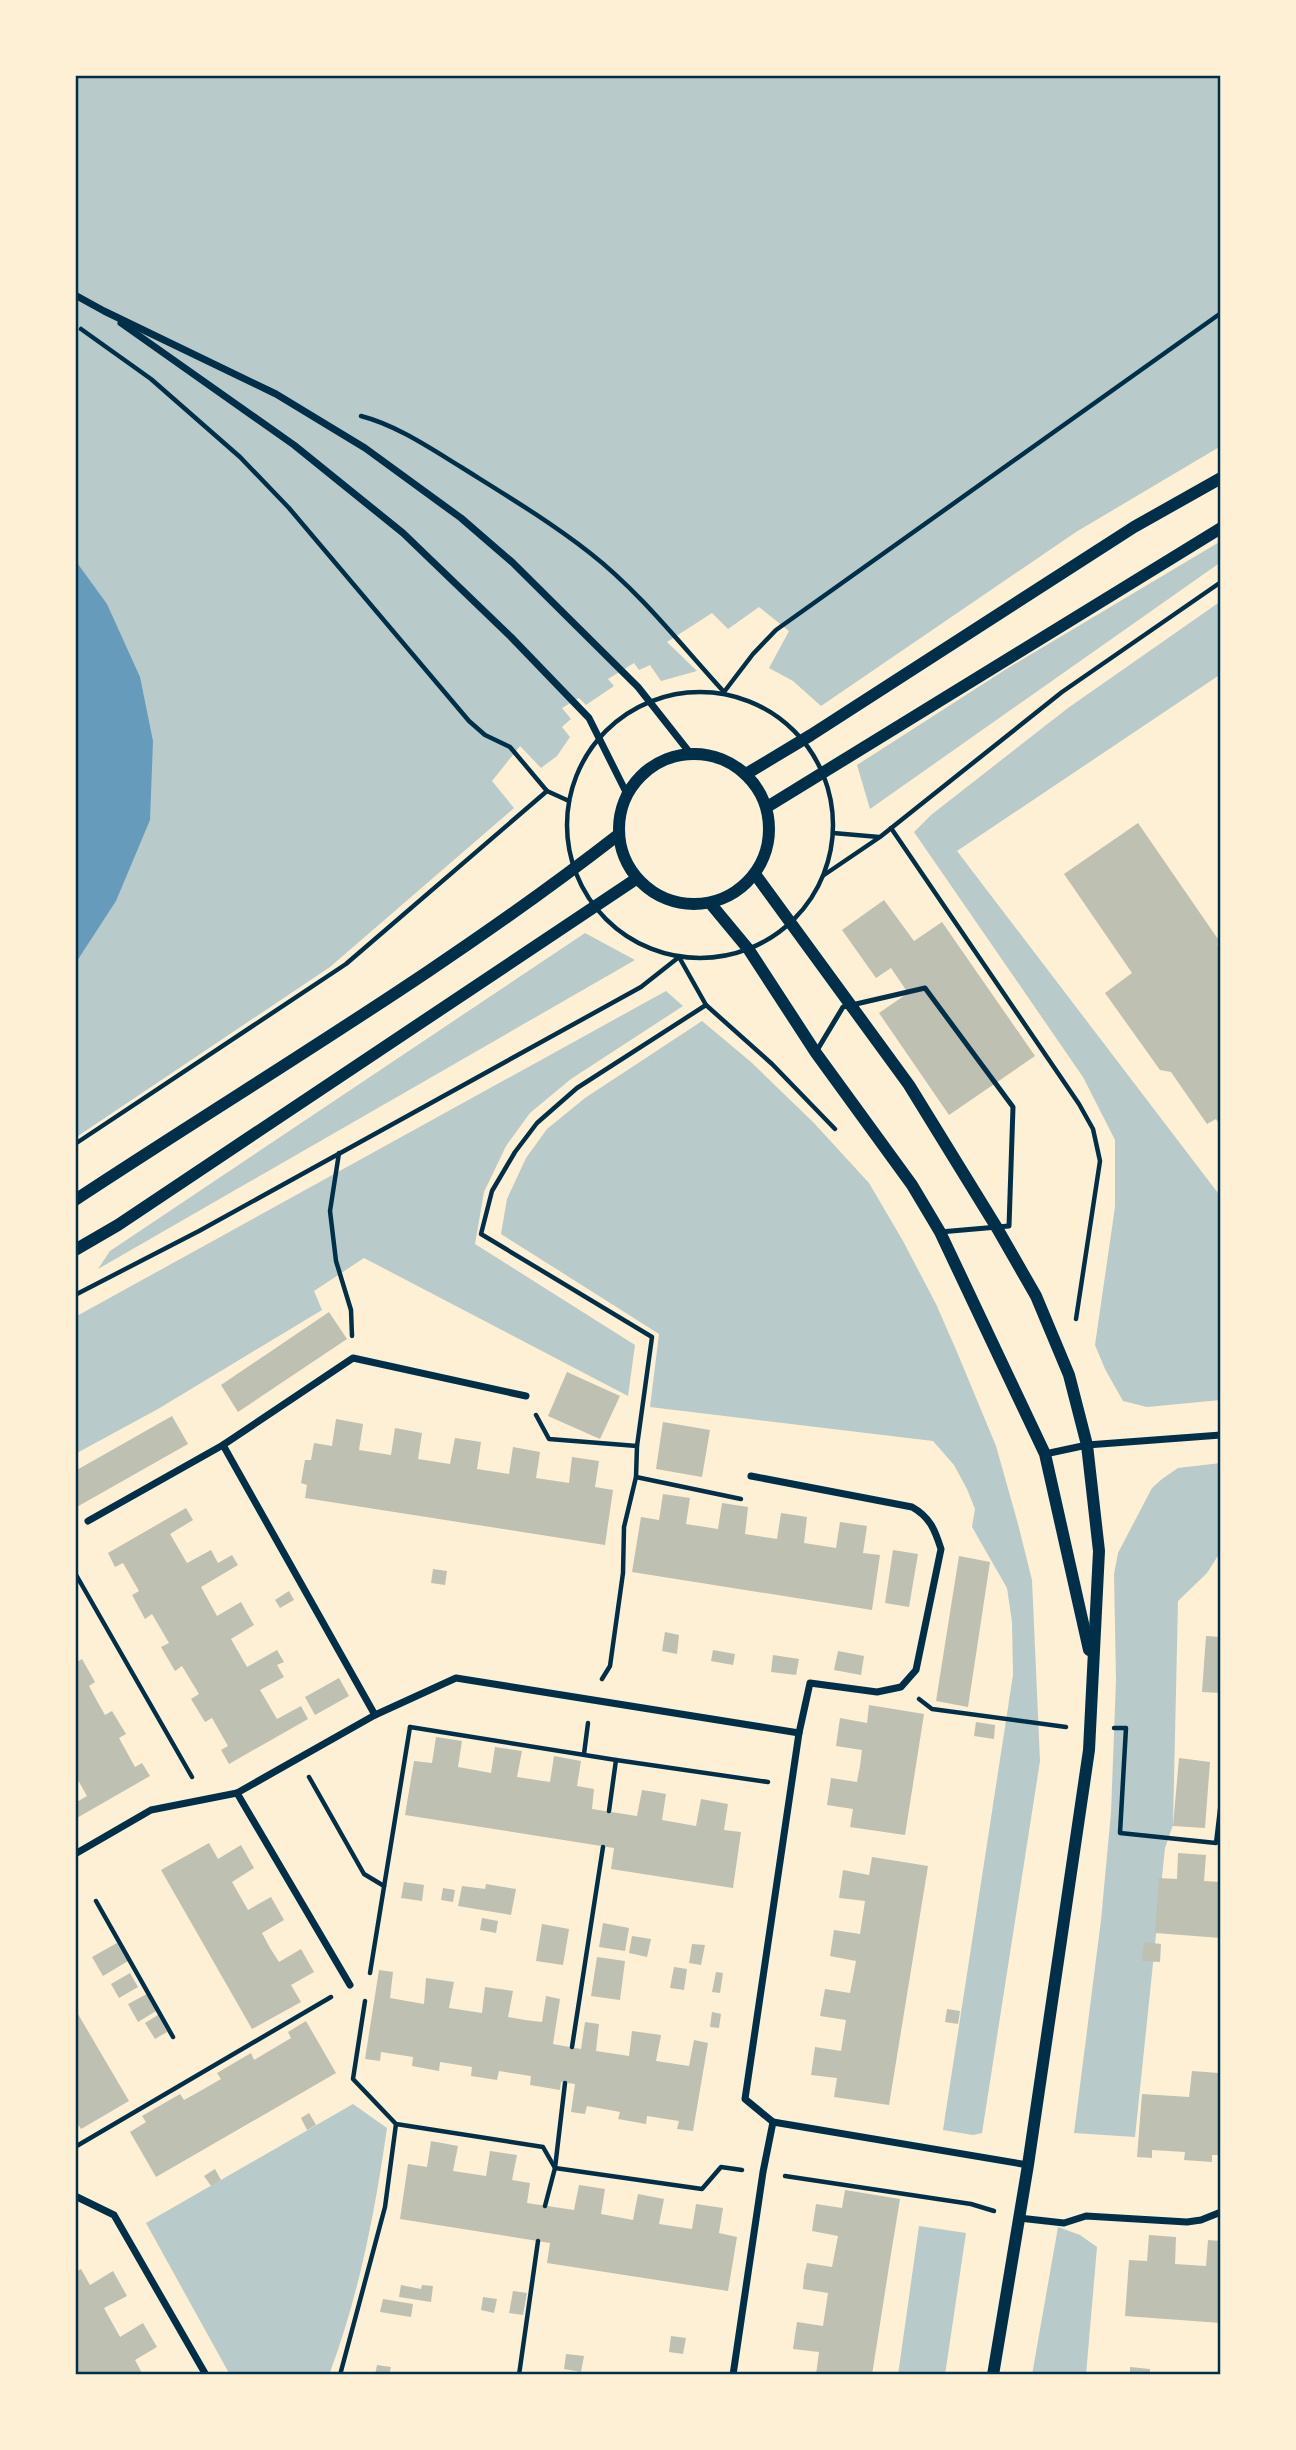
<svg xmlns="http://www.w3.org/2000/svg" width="1296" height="2450" font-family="Arial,sans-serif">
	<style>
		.green { fill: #b9caca }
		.water { fill: #669bbc }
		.building { fill: #bec0b2 }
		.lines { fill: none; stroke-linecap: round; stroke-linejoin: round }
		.path { stroke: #003049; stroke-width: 4.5 }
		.service { stroke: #003049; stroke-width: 5 }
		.minor { stroke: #003049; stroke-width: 7 }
		.tertiary { stroke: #003049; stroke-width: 12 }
		.neatline { fill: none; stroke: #003049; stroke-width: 2.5 }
	</style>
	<rect width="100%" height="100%" fill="#fdf0d5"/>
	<g class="green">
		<polygon points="75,75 1221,75 1221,446 1076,532 821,706 793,681 769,668 789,631 759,607 728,629 712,613 667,642 697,671 661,681 650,665 639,670 634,663 608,679 614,686 586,705 579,698 562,708 571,719 562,727 570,737 557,756 541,768 520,746 492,781 514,808 330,967 75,1138"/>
		<polygon points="1221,541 1221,562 870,809 857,765 1008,668"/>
		<polygon points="1221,601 1221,674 957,851 1221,1197 1221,1400 1147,1407 1123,1401 1105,1369 1095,1345 1115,1207 1115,1140 1083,1077 914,832 931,815 1068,708"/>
		<polygon points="585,933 635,960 98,1269 110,1251"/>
		<polygon points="666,991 683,1006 571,1079 530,1113 506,1146 484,1192 475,1244 635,1345 628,1396 364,1258 314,1291 322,1310 158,1409 75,1454 75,1317"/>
		<polygon points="702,1021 751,1062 813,1122 869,1183 903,1241 936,1304 957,1352 996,1446 1018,1524 1032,1580 1040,1761 982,2133 973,2135 943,2130 1013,1675 1012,1622 1007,1588 972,1527 975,1509 967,1489 954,1465 933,1441 650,1407 659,1334 501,1234 507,1199 526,1158 547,1129 585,1098"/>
		<polygon points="1221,1463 1221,1551 1207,1573 1178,1601 1173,1825 1165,1848 1135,2137 1074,2133 1101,1920 1111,1813 1116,1680 1114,1574 1118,1553 1152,1488 1162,1479 1178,1468"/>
		<path d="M353,2104L387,2128C375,2212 359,2295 329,2375H230L146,2223Z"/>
		<polygon points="919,2226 966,2233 945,2375 898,2375"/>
		<polygon points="1058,2227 1080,2235 1097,2247 1086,2375 1032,2375"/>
	</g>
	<polygon class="water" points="75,560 107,604 140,677 153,741 150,820 116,901 75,964"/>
	<g class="building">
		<polygon points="1138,823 1220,942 1217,944 1221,949 1221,1127 1216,1119 1207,1124 1171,1072 1160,1070 1105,993 1132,973 1064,874"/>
		<polygon points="884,900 914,941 942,922 1035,1056 949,1115 879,1013 908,993 891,968 876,978 842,930"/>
		<polygon points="329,1312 347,1339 238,1412 221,1385"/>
		<polygon points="567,1372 620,1396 600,1439 548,1416"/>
		<polygon points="172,1416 188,1444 75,1508 75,1471"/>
		<polygon points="336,1419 363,1424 359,1450 391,1455 395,1428 422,1433 418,1459 450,1464 455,1438 481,1442 477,1469 509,1474 513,1447 540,1452 536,1478 569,1483 572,1457 599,1461 595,1487 613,1490 605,1545 305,1498 307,1485 301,1483 305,1460 311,1460 314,1443 332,1446"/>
		<polygon points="663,1422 710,1430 702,1477 656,1469"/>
		<polygon points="663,1494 690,1498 686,1524 718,1529 722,1503 748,1507 745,1534 777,1539 781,1513 807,1517 804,1543 836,1548 840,1522 867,1526 863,1553 880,1555 872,1610 632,1572 641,1517 659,1520"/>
		<polygon points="186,1508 193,1520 170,1534 187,1563 211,1550 218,1563 232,1555 238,1565 201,1587 217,1616 241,1602 247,1613 254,1625 231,1639 247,1667 277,1650 284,1662 277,1665 284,1677 260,1690 277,1719 301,1706 308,1719 229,1764 221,1750 228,1746 212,1718 205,1722 191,1699 199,1694 182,1666 175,1671 161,1647 169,1643 152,1614 145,1619 132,1595 139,1591 123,1563 115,1567 108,1553"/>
		<polygon points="893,1550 918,1554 909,1607 885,1603"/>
		<polygon points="959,1556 990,1562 968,1707 936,1701"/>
		<polygon points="433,1569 447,1571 445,1585 431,1583"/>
		<polygon points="289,1591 294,1600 280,1608 275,1600"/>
		<polygon points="665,1632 679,1635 677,1654 662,1651"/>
		<polygon points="1206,1636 1221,1637 1221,1693 1202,1692"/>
		<polygon points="713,1650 735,1654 733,1665 711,1661"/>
		<polygon points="838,1651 864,1656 861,1675 834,1670"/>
		<polygon points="773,1655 799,1659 796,1675 771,1672"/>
		<polygon points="82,1659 95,1682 89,1686 97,1701 105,1715 112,1711 126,1734 119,1738 135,1767 142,1763 150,1776 75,1819 75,1803 87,1796 75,1775 75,1663"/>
		<polygon points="339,1678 349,1696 315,1715 305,1697"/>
		<polygon points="869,1705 924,1714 905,1835 850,1827 853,1809 827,1805 831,1778 857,1782 860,1766 862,1750 836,1746 840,1718 867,1723"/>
		<polygon points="976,1722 995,1725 994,1739 974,1736"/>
		<polygon points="436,1737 462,1741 458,1767 475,1770 491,1773 495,1747 522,1751 517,1777 550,1782 554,1756 581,1761 577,1786 594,1789 592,1809 637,1816 642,1790 655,1792 666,1794 662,1820 696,1826 701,1799 728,1804 724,1830 741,1832 733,1888 611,1869 614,1848 405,1815 414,1761 432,1763"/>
		<polygon points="1179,1758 1210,1762 1205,1828 1173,1826"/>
		<polygon points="209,1843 218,1859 241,1845 254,1868 232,1882 248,1910 271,1897 284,1920 262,1933 270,1948 279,1962 301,1949 314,1972 291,1985 301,2002 252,2029 161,1870"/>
		<polygon points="1178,1853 1206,1855 1204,1881 1221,1882 1221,1938 1155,1933 1159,1878 1177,1879"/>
		<polygon points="872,1857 928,1866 889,2105 834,2097 837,2078 811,2075 815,2047 841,2051 846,2020 820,2016 825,1989 850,1993 856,1961 830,1956 834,1930 860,1934 865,1901 839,1898 843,1870 869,1875"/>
		<polygon points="404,1882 424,1885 422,1901 401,1898"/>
		<polygon points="486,1884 516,1889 511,1915 458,1906 462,1886 485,1889"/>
		<polygon points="443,1888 455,1890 453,1902 441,1900"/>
		<polygon points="482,1918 498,1921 496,1933 480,1930"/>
		<polygon points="603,1923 629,1928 625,1951 599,1947"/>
		<polygon points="542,1924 569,1929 563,1965 536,1961"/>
		<polygon points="632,1936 651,1939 647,1957 629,1953"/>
		<polygon points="1144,1942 1161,1944 1160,1962 1142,1961"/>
		<polygon points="117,1943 128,1961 103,1976 92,1957"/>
		<polygon points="692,1944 705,1945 701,1965 689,1963"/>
		<polygon points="597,1957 625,1961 620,2000 591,1996"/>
		<polygon points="674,1967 687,1969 684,1990 670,1988"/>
		<polygon points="379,1970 393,1972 390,1998 424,2004 426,1978 454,1982 449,2008 482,2013 485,1987 513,1991 508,2017 525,2020 542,2022 546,1996 560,1999 553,2044 581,2049 585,2022 599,2024 596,2051 629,2056 632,2031 661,2035 656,2061 689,2066 694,2040 708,2043 693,2131 677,2129 679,2121 647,2116 646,2124 618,2119 620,2112 604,2109 587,2106 585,2114 571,2112 575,2084 561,2082 560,2090 530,2085 531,2076 499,2071 497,2080 471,2076 472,2067 440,2062 439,2071 412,2066 413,2057 381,2052 380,2061 365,2059"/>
		<polygon points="716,1972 723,1973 720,1993 712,1992"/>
		<polygon points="130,1973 138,1987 119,1998 111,1984"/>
		<polygon points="147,1994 156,2011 138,2022 128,2004"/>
		<polygon points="75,2009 129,2101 81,2129 75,2120"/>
		<polygon points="947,2009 960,2011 958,2024 945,2022"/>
		<polygon points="712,2012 721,2014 719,2028 710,2027"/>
		<polygon points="158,2015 167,2032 155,2039 145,2023"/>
		<polygon points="306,2021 336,2073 156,2177 130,2132 146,2122 142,2116 180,2094 184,2100 202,2090 221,2079 217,2073 251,2053 254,2060 291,2038 288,2032"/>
		<polygon points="1192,2071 1219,2073 1221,2155 1212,2155 1212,2162 1184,2160 1185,2152 1152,2150 1152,2158 1137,2157 1142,2094 1189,2097"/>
		<polygon points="309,2113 316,2125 307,2130 301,2118"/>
		<polygon points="431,2141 458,2146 453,2171 486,2176 490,2151 517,2155 512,2180 530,2183 527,2203 574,2210 579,2185 605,2189 601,2214 633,2220 638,2194 664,2199 659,2224 692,2229 696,2204 723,2208 719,2233 737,2237 728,2291 547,2263 550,2243 400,2219 408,2164 427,2167"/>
		<polygon points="215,2169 221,2180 211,2186 204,2176"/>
		<polygon points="845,2190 900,2199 890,2260 872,2375 816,2375 819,2352 793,2349 795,2335 797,2322 823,2326 828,2293 803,2289 804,2276 807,2263 832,2267 838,2236 812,2231 814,2217 816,2204 842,2208"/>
		<polygon points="1149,2235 1176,2237 1175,2264 1206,2266 1208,2240 1221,2241 1221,2323 1125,2316 1129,2260 1147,2261"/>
		<polygon points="81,2269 90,2285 113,2271 127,2296 104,2308 120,2337 143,2323 157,2347 135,2360 143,2375 78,2375 75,2370 75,2272"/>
		<polygon points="401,2285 421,2289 422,2285 433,2286 431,2302 399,2297"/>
		<polygon points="513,2291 527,2293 523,2315 509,2313"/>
		<polygon points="483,2297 497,2299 494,2313 481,2310"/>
		<polygon points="383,2299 413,2304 411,2317 380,2312"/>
		<polygon points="671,2336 686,2338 683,2354 669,2352"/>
		<polygon points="566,2354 584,2356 581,2372 564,2369"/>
		<polygon points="377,2365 391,2367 389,2375 375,2375"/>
		<polygon points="1130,2367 1150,2369 1150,2375 1130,2375"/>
	</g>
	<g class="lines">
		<g class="path">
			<polyline points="81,329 151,379 240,457 289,508 469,721 485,735 510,747 547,791 569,801"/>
			<path d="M361,416C396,425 430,448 461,467C504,494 549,521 590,553C640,592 681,645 724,692L753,654L776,630L1221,313"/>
			<circle cx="700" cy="825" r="133"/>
			<polyline points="891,828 1079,1104 1093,1129 1100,1161 1076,1319"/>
			<polyline points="833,833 879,837"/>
			<polyline points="824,875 880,837 1062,692 1221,582"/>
			<polyline points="75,1144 346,964 547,791"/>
			<polyline points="339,1153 330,1211 336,1261 351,1310 352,1336"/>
			<polyline points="75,1295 199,1231 641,987 679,957 706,1005 772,1064 835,1129"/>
			<polyline points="536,1415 549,1439 637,1446 652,1337 481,1234 492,1191 515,1152 537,1123 577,1088 706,1005"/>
			<polyline points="636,1477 741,1499"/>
			<polyline points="75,1573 192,1777"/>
			<polyline points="602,1679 610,1666 623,1573 624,1527 636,1477 637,1446"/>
			<polyline points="919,1699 932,1709 1066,1727"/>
			<polyline points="410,1727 616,1760 609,1811"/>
			<polyline points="1114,1728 1126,1728 1120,1833 1216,1843 1221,1801"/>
			<polyline points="584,1754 588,1723"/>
			<polyline points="616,1760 768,1782"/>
			<polyline points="309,1777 364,1874 384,1886"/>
			<polyline points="96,1901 173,2037"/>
			<polyline points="370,1973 410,1727"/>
			<polyline points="365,2001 353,2079 396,2124 543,2147 555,2168 702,2189 721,2167 742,2170"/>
			<polyline points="572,2047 603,1847"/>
			<polyline points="75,2147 331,1997"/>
			<polyline points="785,2176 971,2204 994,2211"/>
			<polyline points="545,2206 555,2168 565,2083"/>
			<polyline points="340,2375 385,2207 396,2124"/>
			<polyline points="519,2375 538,2241"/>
		</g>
		<polyline class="service" points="816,1052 843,1007 925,988 1013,1107 1009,1226 940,1232"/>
		<g class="minor">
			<polyline points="75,295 104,311 276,394 365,448 461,518 512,562 638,687 690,753"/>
			<polyline points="121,323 294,445 403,533 511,637 589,718 627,794"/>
			<polyline points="223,1445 375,1715"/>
			<polyline points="1045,1454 1087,1445 1221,1435"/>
			<polyline points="88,1521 223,1445 353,1358 526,1396"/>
			<polyline points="237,1793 350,1985"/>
			<polyline points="75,1854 151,1810 237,1793 375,1715 456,1678 799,1733"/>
			<polyline points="773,2122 1028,2165"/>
			<polyline points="75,2196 114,2215 206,2375"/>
			<polyline points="1019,2218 1064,2223 1086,2216 1187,2222 1201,2220 1221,2212"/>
			<path d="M733,2375L763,2172L773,2122L745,2099L799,1733L810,1683L877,1692L901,1687L916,1670L941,1549C935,1530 930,1517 912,1507L751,1476"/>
		</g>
		<g class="tertiary">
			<circle cx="694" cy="829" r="75"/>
			<polyline points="746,774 811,735 1134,527 1221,478"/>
			<polyline points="767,807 1221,528"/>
			<polyline points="755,874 909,1085 997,1228 1036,1296 1069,1375 1087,1445 1099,1551 1089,1750 1028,2165 993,2375"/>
			<polyline points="710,903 749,950 816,1053 912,1185 940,1232 1045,1454 1089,1650"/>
			<path d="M75,1200C257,1080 446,969 618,835"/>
			<polyline points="75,1250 118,1225 636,879"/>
		</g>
	</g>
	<rect width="1296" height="2450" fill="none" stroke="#fdf0d5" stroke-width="154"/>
	<rect x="77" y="77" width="1142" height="2296" class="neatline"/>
</svg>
